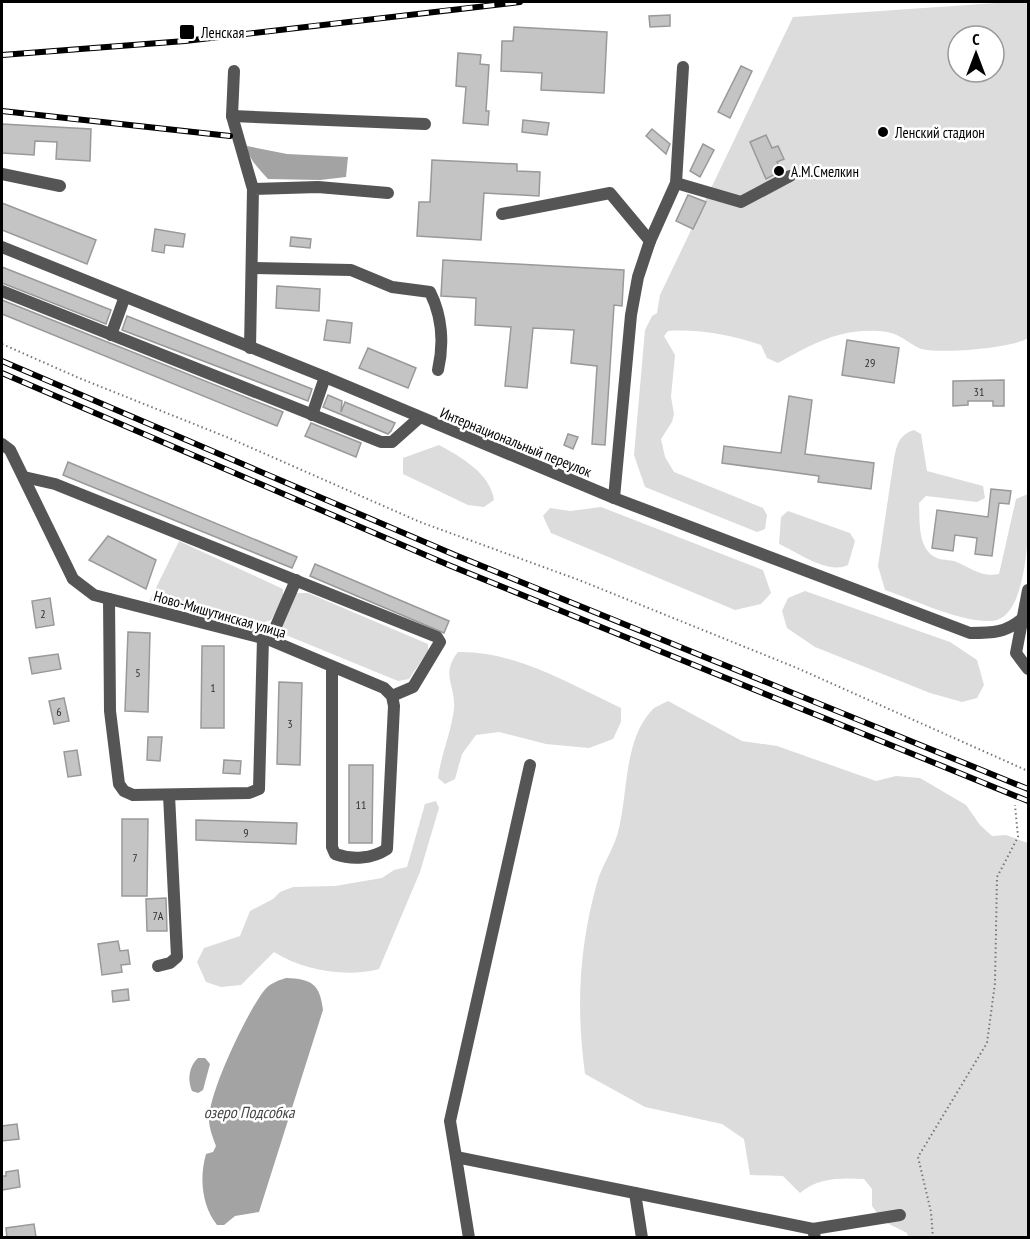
<svg xmlns="http://www.w3.org/2000/svg" width="1030" height="1239" font-family="'PT Sans Narrow',sans-serif">
	<style>
		.green { fill: #dcdcdc; fill-rule: evenodd }
		.water { fill: #a3a3a3 }
		.building { fill: #c4c4c4; stroke: #999; stroke-width: 1.5 }
		.lines { fill: none; stroke-linecap: round; stroke-linejoin: round }
		.path { stroke: #777; stroke-width: 2; stroke-dasharray: 1.5 3; stroke-linecap: butt }
		.minor { stroke: #555; stroke-width: 12 }
		.rail-casing { stroke: #000; stroke-width: 6 }
		.rail { stroke: #fff; stroke-width: 4; stroke-dasharray: 11; stroke-linecap: butt }
		.poi-dot { fill: #000; stroke: #fff; stroke-width: 2 }
		.labels { text-anchor: middle; dominant-baseline: central; stroke-width: 5; stroke-linejoin: round; paint-order: stroke }
		.number-label { font-size: 12px; fill: #313131 }
		.poi-label { font-size: 15px; fill: #000; stroke: #fff; text-anchor: start }
		.street-label { font-size: 15px; fill: #000; stroke: #fff }
		.water-label { font-size: 16px; font-style: italic; fill: #444; stroke: #fff }
	</style>
	<rect width="100%" height="100%" fill="#fff"/>
	<g class="green">
		<path d="M1011,2H1028V338C1014,348 934,355 919,348C903,340 899,332 878,331C840,328 810,345 778,363L767,358L761,345C731,335 700,329 668,331L664,336L675,355L671,397L674,414L672,422L661,439L665,457L674,472L763,508L767,515L765,529L757,532L645,487L634,455L645,330L652,316L657,313L660,295L793,17ZM958,36H994V72H958Z"/>
		<path d="M914,430L921,434L927,471L983,486L985,498L977,502L926,496L919,503C920,520 917,550 937,558C944,561 952,559 959,563C974,570 982,577 999,574L1016,499L1028,494C1029,521 1030,621 990,621C959,622 915,600 885,590L878,566L894,459C897,444 899,435 914,430Z"/>
		<path d="M439,445C461,457 490,473 494,500L484,507L468,505L403,474V458Z"/>
		<polygon points="601,507 763,570 771,593 761,604 735,610 551,533 543,516 550,508 570,511"/>
		<path d="M788,511L850,533L855,541L848,565C828,575 797,552 779,544L781,517Z"/>
		<polygon points="179,541 283,589 283,600 271,620 259,624 149,602"/>
		<polygon points="805,591 950,642 977,660 984,685 977,698 962,702 930,693 815,647 787,628 782,611 788,598"/>
		<polygon points="296,593 308,593 428,644 428,651 409,679 398,681 281,633 282,622"/>
		<path d="M458,652C516,651 569,684 621,708V722L613,739L589,748L546,744L499,732L476,735L462,754L455,779L445,784L438,778C441,755 451,733 454,709C456,685 440,675 458,652Z"/>
		<path d="M668,701L742,741L777,746L876,781L896,776L920,778L966,805L980,825L992,836L1006,835L1028,843V1237H908L907,1233L883,1221L872,1206V1189L864,1179C841,1178 819,1177 800,1193L783,1176L750,1175L744,1139L722,1124L645,1107L585,1074C576,1007 579,948 597,883C602,864 615,848 619,828C628,791 624,740 652,710C656,706 663,704 668,701Z"/>
		<path d="M436,801L439,808L420,872L379,969C346,978 302,970 274,952L241,985L221,987L206,982L197,962L204,948L240,936L250,911L273,899L280,892L293,887L335,886L382,878L394,870L407,867L425,804Z"/>
	</g>
	<g class="water">
		<path d="M247,146L287,154L348,157L346,177L320,180L268,179C260,170 248,159 247,146Z"/>
		<path d="M286,978C312,979 320,984 323,1010L259,1212L235,1216L224,1225H217C202,1206 199,1178 206,1154L213,1152L216,1146C213,1138 209,1128 209,1119C209,1092 246,1015 263,992C269,984 276,981 286,978Z"/>
		<path d="M198,1058H205L210,1064L203,1090L198,1093L192,1091C187,1080 189,1066 198,1058Z"/>
	</g>
	<g class="building">
		<polygon points="670,15 670,26 650,27 649,16"/>
		<polygon points="514,27 607,32 604,93 541,90 542,73 501,71 502,41 513,41"/>
		<polygon points="458,53 481,55 480,64 489,65 486,111 489,111 488,125 463,123 466,87 456,86"/>
		<polygon points="741,66 752,71 730,118 718,112"/>
		<polygon points="523,120 549,123 547,135 522,132"/>
		<polygon points="2,124 91,129 90,161 56,159 57,142 35,141 34,155 2,153"/>
		<polygon points="652,129 670,144 666,154 646,136"/>
		<polygon points="766,135 772,148 778,146 784,159 777,162 781,171 766,179 750,142"/>
		<polygon points="703,144 714,150 700,177 690,171"/>
		<polygon points="432,160 517,164 517,171 540,172 539,196 484,193 481,240 417,236 419,202 430,202"/>
		<polygon points="688,195 706,202 693,229 676,221"/>
		<polygon points="2,203 96,240 87,264 2,230"/>
		<polygon points="155,229 185,234 183,247 165,245 164,253 152,251"/>
		<polygon points="291,237 311,239 310,248 290,246"/>
		<polygon points="443,260 624,270 622,306 614,305 605,445 592,444 597,366 571,363 574,330 533,328 527,388 505,386 511,327 475,325 476,298 441,296"/>
		<polygon points="2,267 111,310 106,324 2,283"/>
		<polygon points="277,286 320,289 319,311 276,308"/>
		<polygon points="2,300 283,412 277,426 2,314"/>
		<polygon points="127,316 312,389 308,401 122,330"/>
		<polygon points="327,320 352,323 350,343 324,340"/>
		<polygon points="847,340 899,348 894,383 842,375"/>
		<polygon points="368,348 416,368 408,388 359,368"/>
		<polygon points="1004,380 1004,406 993,406 993,401 968,401 968,405 953,406 953,381"/>
		<polygon points="328,395 342,401 341,412 345,402 395,423 391,431 388,434 323,407"/>
		<polygon points="789,396 812,400 805,454 874,463 871,489 818,482 819,476 722,463 724,446 781,453"/>
		<polygon points="311,423 361,443 356,457 305,436"/>
		<polygon points="568,434 578,437 573,449 564,445"/>
		<polygon points="68,462 297,557 292,568 63,475"/>
		<polygon points="991,489 1011,491 1009,504 999,503 992,556 975,554 977,538 955,535 953,551 932,548 937,510 988,517"/>
		<polygon points="108,536 156,560 146,589 89,560"/>
		<polygon points="315,564 449,621 444,633 310,576"/>
		<polygon points="50,598 54,625 36,628 32,601"/>
		<polygon points="128,632 150,633 148,712 125,711"/>
		<polygon points="202,646 224,646 224,728 201,728"/>
		<polygon points="58,654 61,669 32,674 29,658"/>
		<polygon points="279,682 302,683 300,765 277,764"/>
		<polygon points="64,698 69,721 54,724 49,701"/>
		<polygon points="148,737 162,737 160,761 147,760"/>
		<polygon points="77,750 81,775 68,777 64,752"/>
		<polygon points="224,760 241,761 240,774 223,773"/>
		<polygon points="349,765 373,765 372,843 349,843"/>
		<polygon points="122,819 148,819 147,896 122,896"/>
		<polygon points="196,820 297,823 296,844 196,840"/>
		<polygon points="166,898 167,931 147,931 146,899"/>
		<polygon points="118,941 120,951 128,950 130,964 121,965 122,972 102,975 98,944"/>
		<polygon points="128,989 129,1000 113,1002 112,991"/>
		<polygon points="17,1124 19,1139 2,1141 2,1126"/>
		<polygon points="18,1170 20,1187 2,1190 2,1176 6,1176 6,1172"/>
		<polygon points="34,1224 36,1237 7,1238 6,1228"/>
	</g>
	<g class="lines">
		<g class="path">
			<polyline points="2,344 79,378 229,438 420,522 579,580 797,668 1028,771"/>
			<polyline points="933,1238 931,1212 918,1157 987,1043 995,983 997,877 1018,837 1015,805"/>
		</g>
		<g class="minor">
			<polyline points="234,71 232,116 253,189"/>
			<polyline points="232,116 425,124"/>
			<polyline points="2,174 60,186"/>
			<polyline points="676,183 741,202 790,176"/>
			<polyline points="502,214 610,193 650,241"/>
			<path d="M2,247L325,377L614,498L970,633C992,633 1006,633 1023,618"/>
			<path d="M252,268L351,270L392,287L430,292C442,316 444,344 438,370"/>
			<polyline points="2,291 381,442 392,442 419,418"/>
			<polyline points="111,335 124,299"/>
			<polyline points="250,348 253,189 318,187 388,193"/>
			<polyline points="312,415 325,377"/>
			<path d="M2,444L10,450L73,579L94,595L270,640L384,688L392,696L394,706L387,849C372,859 352,860 335,854L332,847V666"/>
			<polyline points="24,477 55,484 437,637 440,642 413,687 392,696"/>
			<polyline points="614,498 631,315 638,277 650,241 676,183 683,67"/>
			<polyline points="1028,590 1016,653 1028,669"/>
			<polyline points="109,599 110,711 119,784 124,791 133,795 249,793 259,789 263,638"/>
			<polyline points="270,640 296,580"/>
			<polyline points="158,966 170,963 177,957 169,795"/>
			<polyline points="456,1157 450,1121 530,765"/>
			<polyline points="813,1229 900,1215"/>
			<polyline points="469,1238 456,1157 635,1193"/>
			<polyline points="642,1238 635,1193 813,1229 815,1238"/>
		</g>
		<defs>
			<g id="rail">
				<polyline points="2,55 185,41 520,2"/>
				<polyline points="2,111 230,136"/>
				<polyline points="2,361 455,555 1028,789"/>
				<polyline points="2,373 451,566 1028,801"/>
			</g>
		</defs>
		<use href="#rail" class="rail-casing"/>
		<use href="#rail" class="rail"/>
	</g>
	<g class="poi-dot">
		<rect x="179" y="24" width="16" height="16" rx="3"/>
		<circle cx="883" cy="132" r="6"/>
		<circle cx="779" cy="171" r="6"/>
	</g>
	<g class="labels">
		<g class="number-label">
			<text x="870" y="362">29</text>
			<text x="979" y="391">31</text>
			<text x="43" y="613">2</text>
			<text x="138" y="672">5</text>
			<text x="213" y="687">1</text>
			<text x="59" y="711">6</text>
			<text x="290" y="723">3</text>
			<text x="361" y="804">11</text>
			<text x="246" y="832">9</text>
			<text x="135" y="857">7</text>
			<text x="158" y="915">7А</text>
		</g>
		<g class="poi-label">
			<text x="201" y="32">Ленская</text>
			<text x="895" y="132">Ленский стадион</text>
			<text x="791" y="171">А.М.Смелкин</text>
		</g>
		<g class="street-label">
			<text transform="translate(516 442) rotate(22)">Интернациональный переулок</text>
			<text transform="translate(220 614) rotate(16)">Ново-Мишутинская улица</text>
		</g>
		<g class="water-label">
			<text x="249" y="1112">озеро Подсобка</text>
		</g>
	</g>
	<rect width="1030" height="1239" fill="none" stroke="#000000" stroke-width="6"/>
	<g transform="translate(976 54)"><circle r="28" fill="#ffffff" stroke="#999999" stroke-width="1.5"/>
	<path d="M0-4.5L10 22L0 15L-10 22Z" fill="#000000"/>
	<text y="-9" font-size="16" font-weight="bold" text-anchor="middle" fill="#000000">С</text>
	</g>
</svg>
